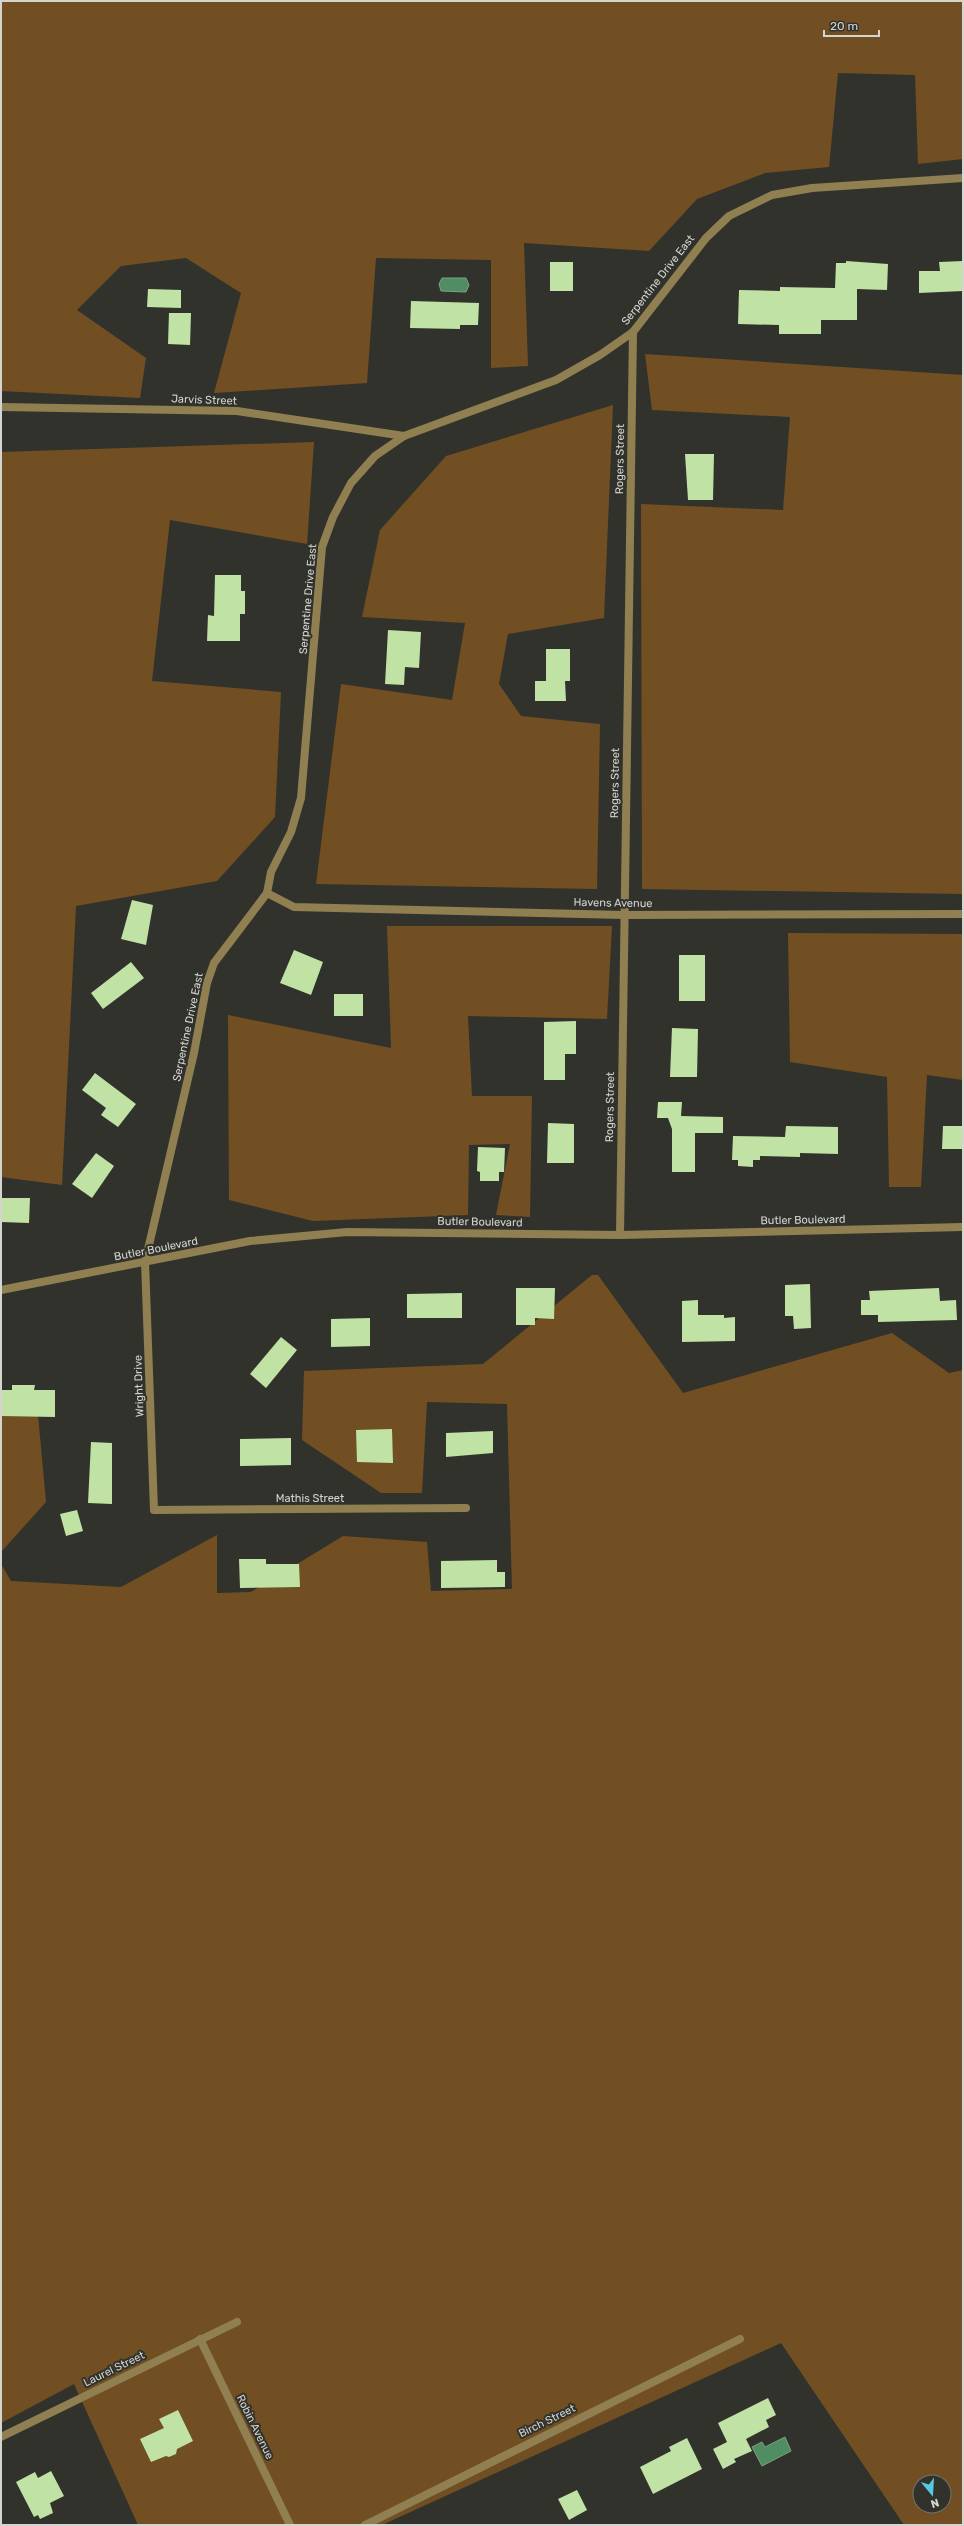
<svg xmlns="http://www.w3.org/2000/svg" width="964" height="2526" font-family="Rubik,sans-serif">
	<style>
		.green { fill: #714f23; fill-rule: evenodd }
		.water { fill: #518d63; stroke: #78a284 }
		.building { fill: #c0e2a4 }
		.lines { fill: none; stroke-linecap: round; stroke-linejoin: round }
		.minor { stroke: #907f50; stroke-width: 8 }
		.tertiary { stroke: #907f50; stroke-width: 8 }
		.labels { text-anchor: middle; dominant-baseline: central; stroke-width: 4; stroke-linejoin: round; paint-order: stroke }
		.street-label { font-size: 11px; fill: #d4d4d1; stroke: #32322d }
	</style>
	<rect width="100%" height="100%" fill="#32322d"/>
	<g class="green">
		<polygon points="1,1 963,1 963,159 918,164 915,75 838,73 829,167 765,173 697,199 649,251 524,243 528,366 491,368 491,260 376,258 367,383 214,393 241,293 186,258 121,266 77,310 146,358 140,398 1,391"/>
		<polygon points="645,354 963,375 963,894 642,889 641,504 783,510 790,417 652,410"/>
		<polygon points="613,405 604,618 508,634 499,684 521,716 600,724 597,889 316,884 341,684 452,700 465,623 362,617 380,530 446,456"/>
		<polygon points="314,442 307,544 170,520 152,681 281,692 275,817 217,881 76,906 62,1185 1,1177 1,452"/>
		<polygon points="387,926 612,926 607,1019 468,1016 472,1096 532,1096 530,1217 496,1215 510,1144 469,1145 468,1215 313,1221 229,1200 228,1015 391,1048"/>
		<polygon points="788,933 963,934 963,1080 927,1075 921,1187 889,1187 887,1077 790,1062"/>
		<path d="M592,1275H598L683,1393L892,1333L949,1373L963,1370V2525H904L781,2343L382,2525H138L74,2384L1,2423V1564L11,1581L121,1587L217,1535V1593L251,1592L343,1536L427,1542L431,1591L512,1589L507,1404L427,1402L422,1493H381L302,1440L304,1371L483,1364ZM920,2482H944V2506H920Z"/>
		<polygon points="1,1413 38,1415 46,1502 1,1552"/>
	</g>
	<g class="water">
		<polygon points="442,278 466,278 469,285 466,292 441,291 439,284"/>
		<polygon points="785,2437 791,2451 762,2466 752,2447 762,2442 765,2447"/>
	</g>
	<g class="building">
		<polygon points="846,261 888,264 887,290 857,289 857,320 821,320 821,334 779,334 779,325 738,324 739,290 780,291 780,287 835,288 836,263 846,263"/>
		<polygon points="963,261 963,291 919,293 919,271 940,271 939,262"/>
		<rect x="550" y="262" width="23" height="29"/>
		<polygon points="148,289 181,290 181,308 147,307"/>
		<polygon points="411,301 479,303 478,325 460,325 460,329 410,328"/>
		<polygon points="169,313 191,313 190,345 168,344"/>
		<polygon points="685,454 714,454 713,500 688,500"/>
		<polygon points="215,575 241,575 241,591 245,591 245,614 240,614 240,641 207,641 208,615 214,616"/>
		<polygon points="388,630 421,632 419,668 405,667 404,685 385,684"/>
		<polygon points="546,649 570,649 570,681 565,681 566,701 535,701 535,681 546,681"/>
		<polygon points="132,900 153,905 146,945 121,939"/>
		<polygon points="294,950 323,962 311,995 280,983"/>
		<rect x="679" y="955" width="26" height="46"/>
		<polygon points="131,962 144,978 103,1009 91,993"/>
		<rect x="334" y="994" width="29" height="22"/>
		<polygon points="576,1021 576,1054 565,1054 565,1080 544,1080 544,1022"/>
		<polygon points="672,1028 698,1029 697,1077 670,1077"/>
		<polygon points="95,1073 136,1104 118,1127 101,1115 106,1108 82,1090"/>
		<polygon points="658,1102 682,1102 681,1116 723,1117 723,1133 695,1133 695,1172 672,1172 672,1129 668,1118 657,1118"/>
		<polygon points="548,1123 574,1124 574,1163 547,1163"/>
		<polygon points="786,1126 838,1127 838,1154 800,1153 800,1157 760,1156 760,1160 753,1160 753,1167 738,1166 738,1160 732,1160 733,1136 785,1137"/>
		<polygon points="943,1126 963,1126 963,1149 942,1149"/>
		<polygon points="478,1147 505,1148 504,1172 499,1172 499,1181 480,1181 480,1172 477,1171"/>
		<polygon points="96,1153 114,1166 92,1198 72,1184"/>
		<polygon points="1,1198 30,1198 29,1223 1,1222"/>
		<polygon points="810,1284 811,1328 794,1329 793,1316 785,1316 785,1285"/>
		<polygon points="516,1288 555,1288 554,1319 535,1318 535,1325 516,1325"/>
		<polygon points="939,1288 940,1301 956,1300 957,1320 878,1322 878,1315 861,1315 861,1300 870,1300 869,1291"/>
		<polygon points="462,1293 462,1318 407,1318 407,1294"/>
		<polygon points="698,1300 698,1315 724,1315 724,1318 735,1317 735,1341 682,1342 682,1301"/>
		<polygon points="370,1318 370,1346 331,1347 331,1319"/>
		<polygon points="281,1337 297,1350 266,1388 250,1374"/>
		<polygon points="12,1385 35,1385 34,1390 55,1390 55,1417 1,1416 1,1390 12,1390"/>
		<polygon points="392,1429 393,1463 357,1462 356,1430"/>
		<polygon points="493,1431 493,1453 446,1457 446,1433"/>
		<polygon points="291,1438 291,1465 240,1466 240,1439"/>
		<polygon points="91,1442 112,1443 112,1504 88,1503"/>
		<polygon points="77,1510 83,1531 66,1536 60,1514"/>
		<polygon points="239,1559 266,1559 266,1564 299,1564 300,1587 240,1588"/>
		<polygon points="497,1560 497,1572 505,1572 505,1587 441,1588 441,1561"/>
		<polygon points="768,2398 776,2415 766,2420 769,2427 746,2439 752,2451 734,2459 736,2462 723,2469 713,2449 727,2442 718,2423"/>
		<polygon points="178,2410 193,2441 177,2449 176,2454 169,2457 166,2456 151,2462 140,2439 164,2428 159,2419"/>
		<polygon points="687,2438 702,2469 653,2494 640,2467 671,2451 669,2447"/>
		<polygon points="51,2471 64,2496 50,2503 53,2513 40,2519 38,2515 34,2517 16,2482 35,2472 38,2478"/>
		<polygon points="577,2490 587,2510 569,2520 558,2499"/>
	</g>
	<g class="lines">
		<g class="minor">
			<polyline points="1,407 237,411 404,436"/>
			<polyline points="267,893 294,907 624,915 963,914"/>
			<polyline points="620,1235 633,332"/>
			<polyline points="466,1508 154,1510 145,1262 194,1053 207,983 214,963 267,893 271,872 291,832 301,798 322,547 333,517 351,483 375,456 404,436 556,380 600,355 633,332 706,238 729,216 772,195 812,188 963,178"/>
			<polyline points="200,2339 290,2525"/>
			<polyline points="1,2437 237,2322"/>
			<polyline points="365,2525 740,2339"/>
		</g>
		<polyline class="tertiary" points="1,1290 250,1241 347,1232 620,1235 963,1227"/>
	</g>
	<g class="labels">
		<g class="street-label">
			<text transform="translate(658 280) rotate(-52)">Serpentine Drive East</text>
			<text transform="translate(204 400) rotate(2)">Jarvis Street</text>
			<text transform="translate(620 459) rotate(-89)">Rogers Street</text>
			<text transform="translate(308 599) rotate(-85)">Serpentine Drive East</text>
			<text transform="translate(615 783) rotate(-89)">Rogers Street</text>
			<text transform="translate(613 903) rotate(1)">Havens Avenue</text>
			<text transform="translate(188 1027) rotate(-78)">Serpentine Drive East</text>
			<text transform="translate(610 1107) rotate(-89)">Rogers Street</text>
			<text transform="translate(803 1220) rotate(-1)">Butler Boulevard</text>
			<text transform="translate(480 1222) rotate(1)">Butler Boulevard</text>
			<text transform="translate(156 1249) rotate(-11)">Butler Boulevard</text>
			<text transform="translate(139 1386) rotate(-92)">Wright Drive</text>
			<text x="310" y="1498">Mathis Street</text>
			<text transform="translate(114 2369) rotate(-26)">Laurel Street</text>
			<text transform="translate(547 2421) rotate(-26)">Birch Street</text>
			<text transform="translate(255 2427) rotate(64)">Robin Avenue</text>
		</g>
	</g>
	<rect width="964" height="2526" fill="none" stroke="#d4d4d1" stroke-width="4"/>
	<g transform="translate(932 2494) rotate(162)"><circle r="19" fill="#32322d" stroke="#73736f"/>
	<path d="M0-3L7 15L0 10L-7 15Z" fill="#56c9e1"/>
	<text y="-6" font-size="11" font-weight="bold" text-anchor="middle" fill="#d4d4d1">N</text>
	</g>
	<path d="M824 30v6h55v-6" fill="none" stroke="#d4d4d1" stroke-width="2"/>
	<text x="830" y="30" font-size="12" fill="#d4d4d1" stroke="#32322d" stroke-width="3" paint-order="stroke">20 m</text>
</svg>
